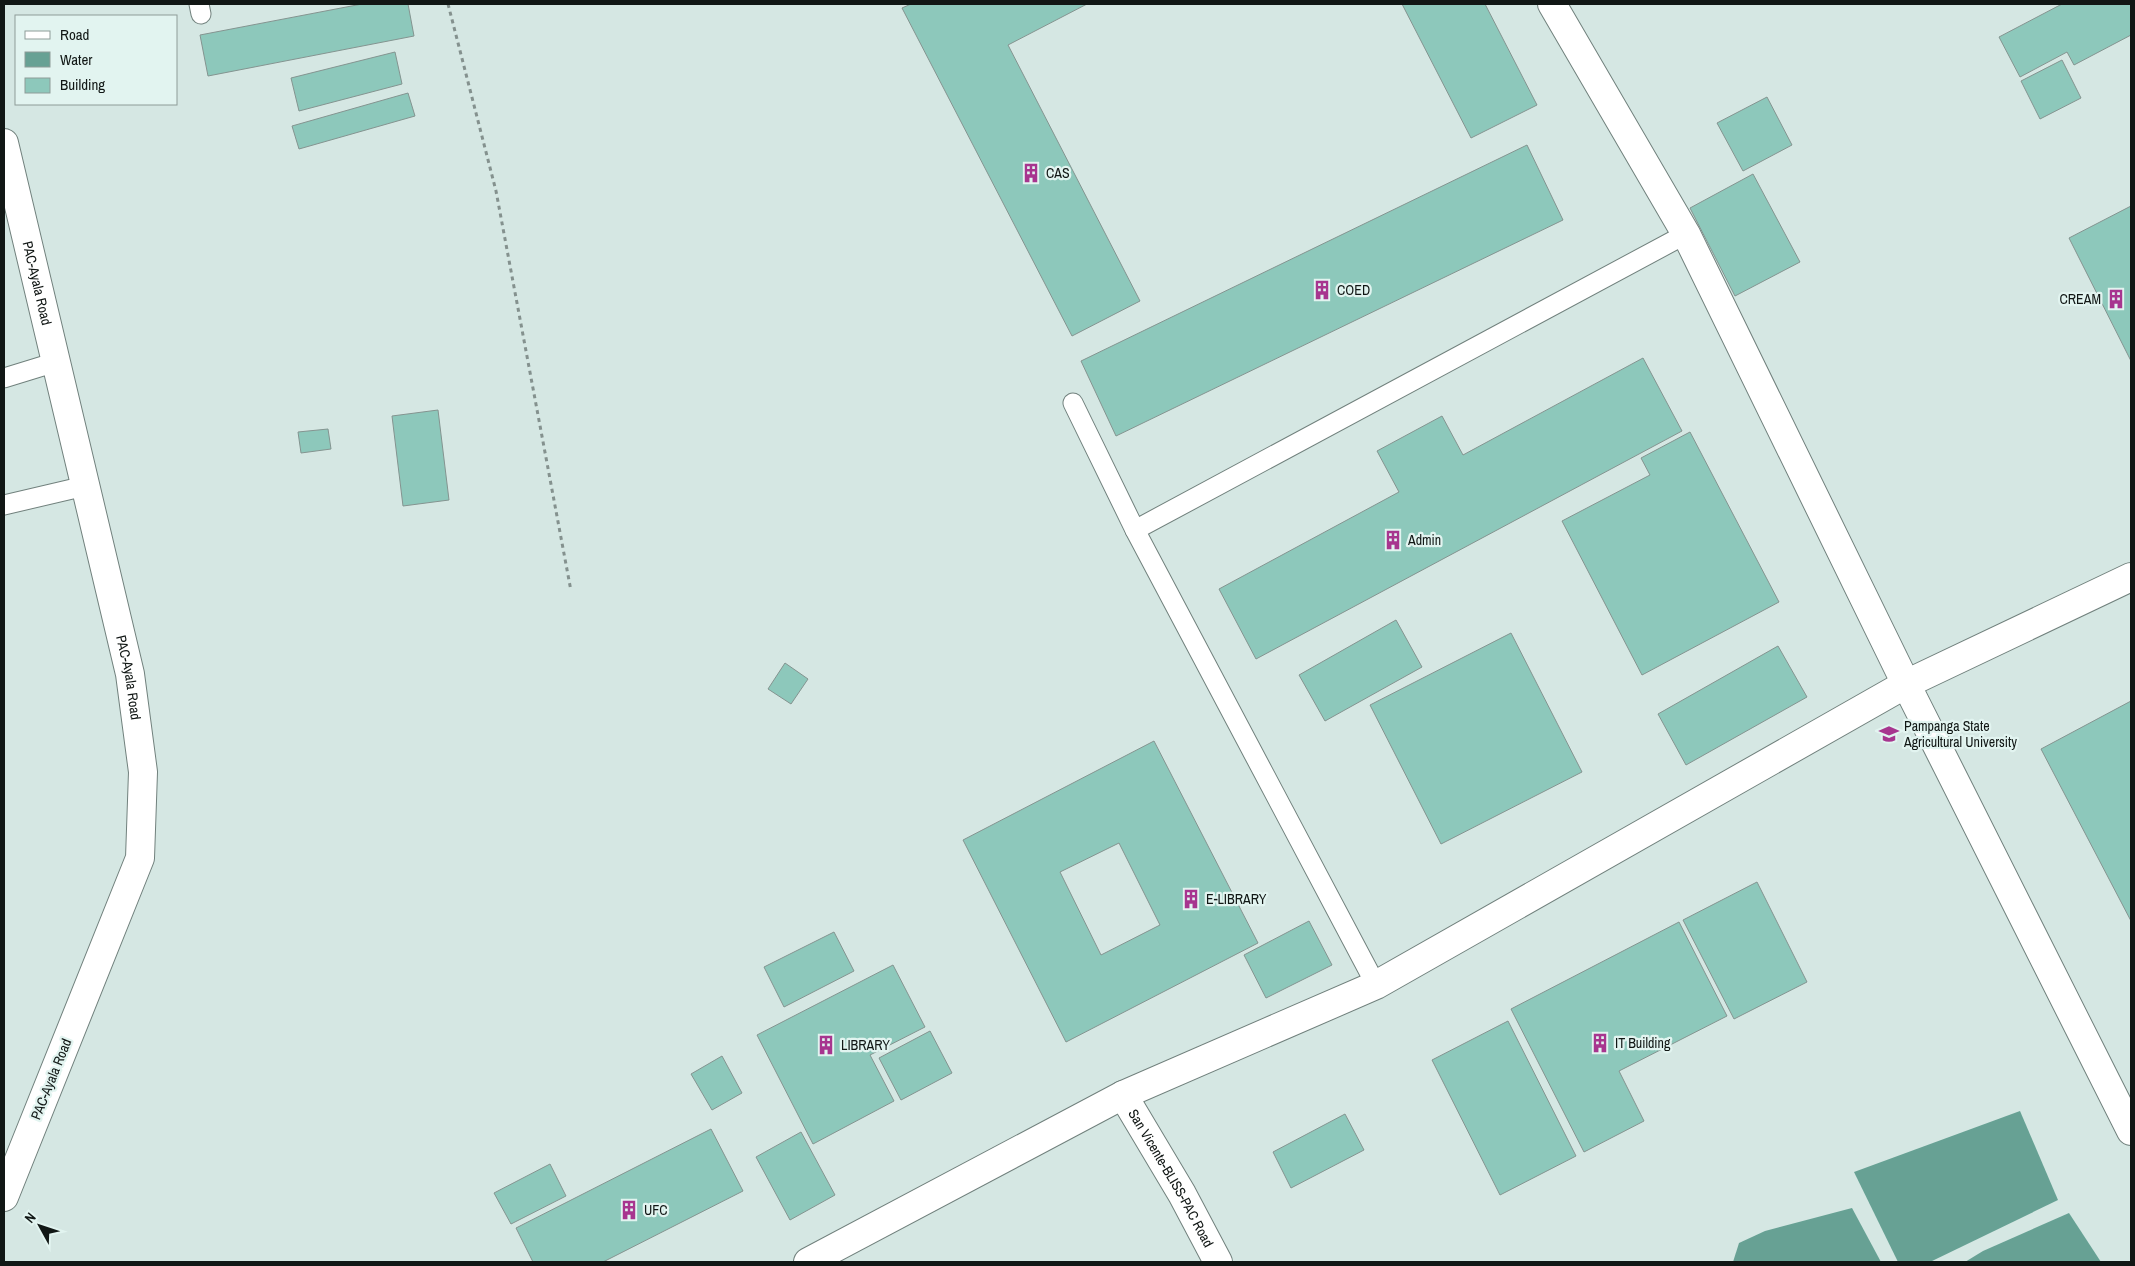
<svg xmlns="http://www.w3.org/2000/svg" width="2135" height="1266" font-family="'Archivo Narrow',sans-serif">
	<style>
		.water { fill: #67a194 }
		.building { fill: #8dc8bb; stroke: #849490; fill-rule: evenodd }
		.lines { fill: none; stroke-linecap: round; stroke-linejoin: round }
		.lane-casing { stroke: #71817d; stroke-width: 21 }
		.street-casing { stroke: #71817d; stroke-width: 30 }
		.secondary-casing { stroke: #71817d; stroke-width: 30 }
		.path { stroke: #84918e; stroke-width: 3; stroke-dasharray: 4 4; stroke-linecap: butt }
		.lane { stroke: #fff; stroke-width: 19 }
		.street { stroke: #fff; stroke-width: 28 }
		.secondary { stroke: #fff; stroke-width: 28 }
		.labels { text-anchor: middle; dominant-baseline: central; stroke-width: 4.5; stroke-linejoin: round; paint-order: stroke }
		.poi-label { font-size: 14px; fill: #111715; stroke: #e2f4f0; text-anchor: start }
		.street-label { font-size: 14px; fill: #111715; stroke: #e2f4f0 }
	</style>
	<rect width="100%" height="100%" fill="#d5e7e3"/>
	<g class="water">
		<polygon points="2020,1111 2058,1200 1930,1262 1898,1262 1854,1172"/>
		<polygon points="1852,1208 1881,1262 1733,1262 1739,1243 1765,1231"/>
		<polygon points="2069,1213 2101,1262 1965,1262 1983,1251"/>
	</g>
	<g class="building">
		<polygon points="362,4 408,4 414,36 208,76 200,35"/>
		<polygon points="911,4 1087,4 1008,45 1140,301 1072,336 902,8"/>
		<polygon points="1402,4 1485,4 1537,105 1471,138"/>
		<polygon points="2062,4 2131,4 2131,35 2074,65 2067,52 2020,77 1999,37"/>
		<polygon points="395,52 402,84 299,111 291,78"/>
		<polygon points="2062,60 2081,98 2040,119 2021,81"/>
		<polygon points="408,93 415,116 299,149 292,126"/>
		<polygon points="1767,97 1792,145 1743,171 1717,123"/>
		<polygon points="1527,145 1563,220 1116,436 1081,361"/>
		<polygon points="1753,174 1800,262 1735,296 1690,208"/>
		<polygon points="2131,206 2131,361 2069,238"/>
		<polygon points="1643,358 1682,431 1256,659 1219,589 1399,492 1377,451 1442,416 1463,455"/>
		<polygon points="438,410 449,500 403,506 392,416"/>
		<polygon points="328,429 331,449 301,453 298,432"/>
		<polygon points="1690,432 1779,602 1642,675 1562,521 1650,475 1641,458"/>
		<polygon points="1396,620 1422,667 1325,721 1299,675"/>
		<polygon points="1511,633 1582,772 1441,844 1370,705"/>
		<polygon points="1778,646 1807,697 1686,765 1658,714"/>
		<polygon points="785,663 808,679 791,704 768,689"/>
		<polygon points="2131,701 2131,921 2041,749"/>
		<path d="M1154,741L1258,943L1066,1042L963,840ZM1119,843L1160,925L1101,955L1060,872Z"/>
		<polygon points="1757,882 1807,982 1734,1019 1683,920"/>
		<polygon points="1309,921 1332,965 1266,998 1244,955"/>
		<polygon points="1679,922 1727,1016 1619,1071 1644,1121 1584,1152 1511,1009"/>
		<polygon points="834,932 854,971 784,1007 764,967"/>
		<polygon points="893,965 925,1027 870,1055 894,1101 813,1144 757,1035"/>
		<polygon points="1508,1021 1576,1156 1500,1195 1432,1060"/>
		<polygon points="930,1031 952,1073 901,1100 879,1058"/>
		<polygon points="722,1056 742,1093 712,1110 691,1074"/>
		<polygon points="1345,1114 1364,1150 1291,1188 1273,1152"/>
		<polygon points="711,1129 743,1191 603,1262 533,1262 516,1228"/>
		<polygon points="801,1132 835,1195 790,1220 756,1157"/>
		<polygon points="550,1164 566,1196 511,1224 494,1193"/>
	</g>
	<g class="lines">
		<defs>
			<g id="lane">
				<polyline points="199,4 201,14"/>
				<polyline points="4,378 56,362"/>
				<polyline points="1073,403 1135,530 1376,985"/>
				<polyline points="4,505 85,486"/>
				<polyline points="1135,530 1686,234"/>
			</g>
			<g id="street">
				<polyline points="1552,4 1686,234 1906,684 2131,1131"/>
				<path id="s1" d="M1123,1095L1182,1194L1218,1262"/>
				<polyline points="808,1262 1123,1095 1376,985 1906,684 2131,577"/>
			</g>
			<g id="secondary">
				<path id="s2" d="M4,143L130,674L143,772L140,858L4,1197"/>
			</g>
		</defs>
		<use href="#lane" class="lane-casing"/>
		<use href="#street" class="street-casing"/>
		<use href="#secondary" class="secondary-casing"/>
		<polyline class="path" points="448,4 496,191 571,591"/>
		<use href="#lane" class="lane"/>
		<use href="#street" class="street"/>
		<use href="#secondary" class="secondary"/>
	</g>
	<defs>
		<symbol id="building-bare" viewBox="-9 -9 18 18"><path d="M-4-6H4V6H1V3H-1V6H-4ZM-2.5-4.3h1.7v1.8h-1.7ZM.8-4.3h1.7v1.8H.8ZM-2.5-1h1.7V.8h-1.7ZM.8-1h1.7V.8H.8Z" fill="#a7358f" stroke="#e2f4f0" stroke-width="2.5" paint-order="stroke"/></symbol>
		<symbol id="university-bare" viewBox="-9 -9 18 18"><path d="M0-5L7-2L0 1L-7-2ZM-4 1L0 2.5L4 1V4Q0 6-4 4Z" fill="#a7358f" stroke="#e2f4f0" stroke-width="2.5" paint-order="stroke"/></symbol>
	</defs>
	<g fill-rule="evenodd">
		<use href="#building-bare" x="1017" y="159" width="28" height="28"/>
		<use href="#building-bare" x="1308" y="276" width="28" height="28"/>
		<use href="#building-bare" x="2102" y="285" width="28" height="28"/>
		<use href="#building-bare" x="1379" y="526" width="28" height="28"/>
		<use href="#university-bare" x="1875" y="720" width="28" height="28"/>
		<use href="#building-bare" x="1177" y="885" width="28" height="28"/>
		<use href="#building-bare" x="1586" y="1029" width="28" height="28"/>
		<use href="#building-bare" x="812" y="1031" width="28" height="28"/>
		<use href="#building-bare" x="615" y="1196" width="28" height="28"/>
	</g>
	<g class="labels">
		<g class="poi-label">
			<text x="1046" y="173">CAS</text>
			<text x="1337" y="290">COED</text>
			<text x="2101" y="299" text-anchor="end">CREAM</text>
			<text x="1408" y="540">Admin</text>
			<text x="1904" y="726">Pampanga State<tspan x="1904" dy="16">Agricultural University</tspan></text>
			<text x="1206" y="899">E-LIBRARY</text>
			<text x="1615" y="1043">IT Building</text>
			<text x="841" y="1045">LIBRARY</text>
			<text x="644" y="1210">UFC</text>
		</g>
		<g class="street-label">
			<text stroke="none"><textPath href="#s2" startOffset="144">PAC-Ayala Road</textPath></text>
			<text stroke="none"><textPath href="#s2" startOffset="549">PAC-Ayala Road</textPath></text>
			<text transform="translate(51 1079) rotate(-68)">PAC-Ayala Road</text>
			<text stroke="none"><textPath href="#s1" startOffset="96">San Vicente-BLISS-PAC Road</textPath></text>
		</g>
	</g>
	<rect width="2135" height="1266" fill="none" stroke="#111715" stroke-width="10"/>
	<rect x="15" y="15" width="162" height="90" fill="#e2f4f0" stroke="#8e9c98"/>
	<rect x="25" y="31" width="25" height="8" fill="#ffffff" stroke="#8e9c98"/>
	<text x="60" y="40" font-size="15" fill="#111715">Road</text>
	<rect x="25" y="52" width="25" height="15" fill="#67a194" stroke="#8e9c98"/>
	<text x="60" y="65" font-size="15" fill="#111715">Water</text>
	<rect x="25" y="78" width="25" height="15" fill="#8dc8bb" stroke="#8e9c98"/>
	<text x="60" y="90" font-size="15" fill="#111715">Building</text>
	<g transform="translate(40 1226) rotate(310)" stroke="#e2f4f0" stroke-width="4" paint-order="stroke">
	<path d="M0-4L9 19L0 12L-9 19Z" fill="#111715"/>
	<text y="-8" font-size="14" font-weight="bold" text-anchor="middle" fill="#111715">N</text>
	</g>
</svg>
